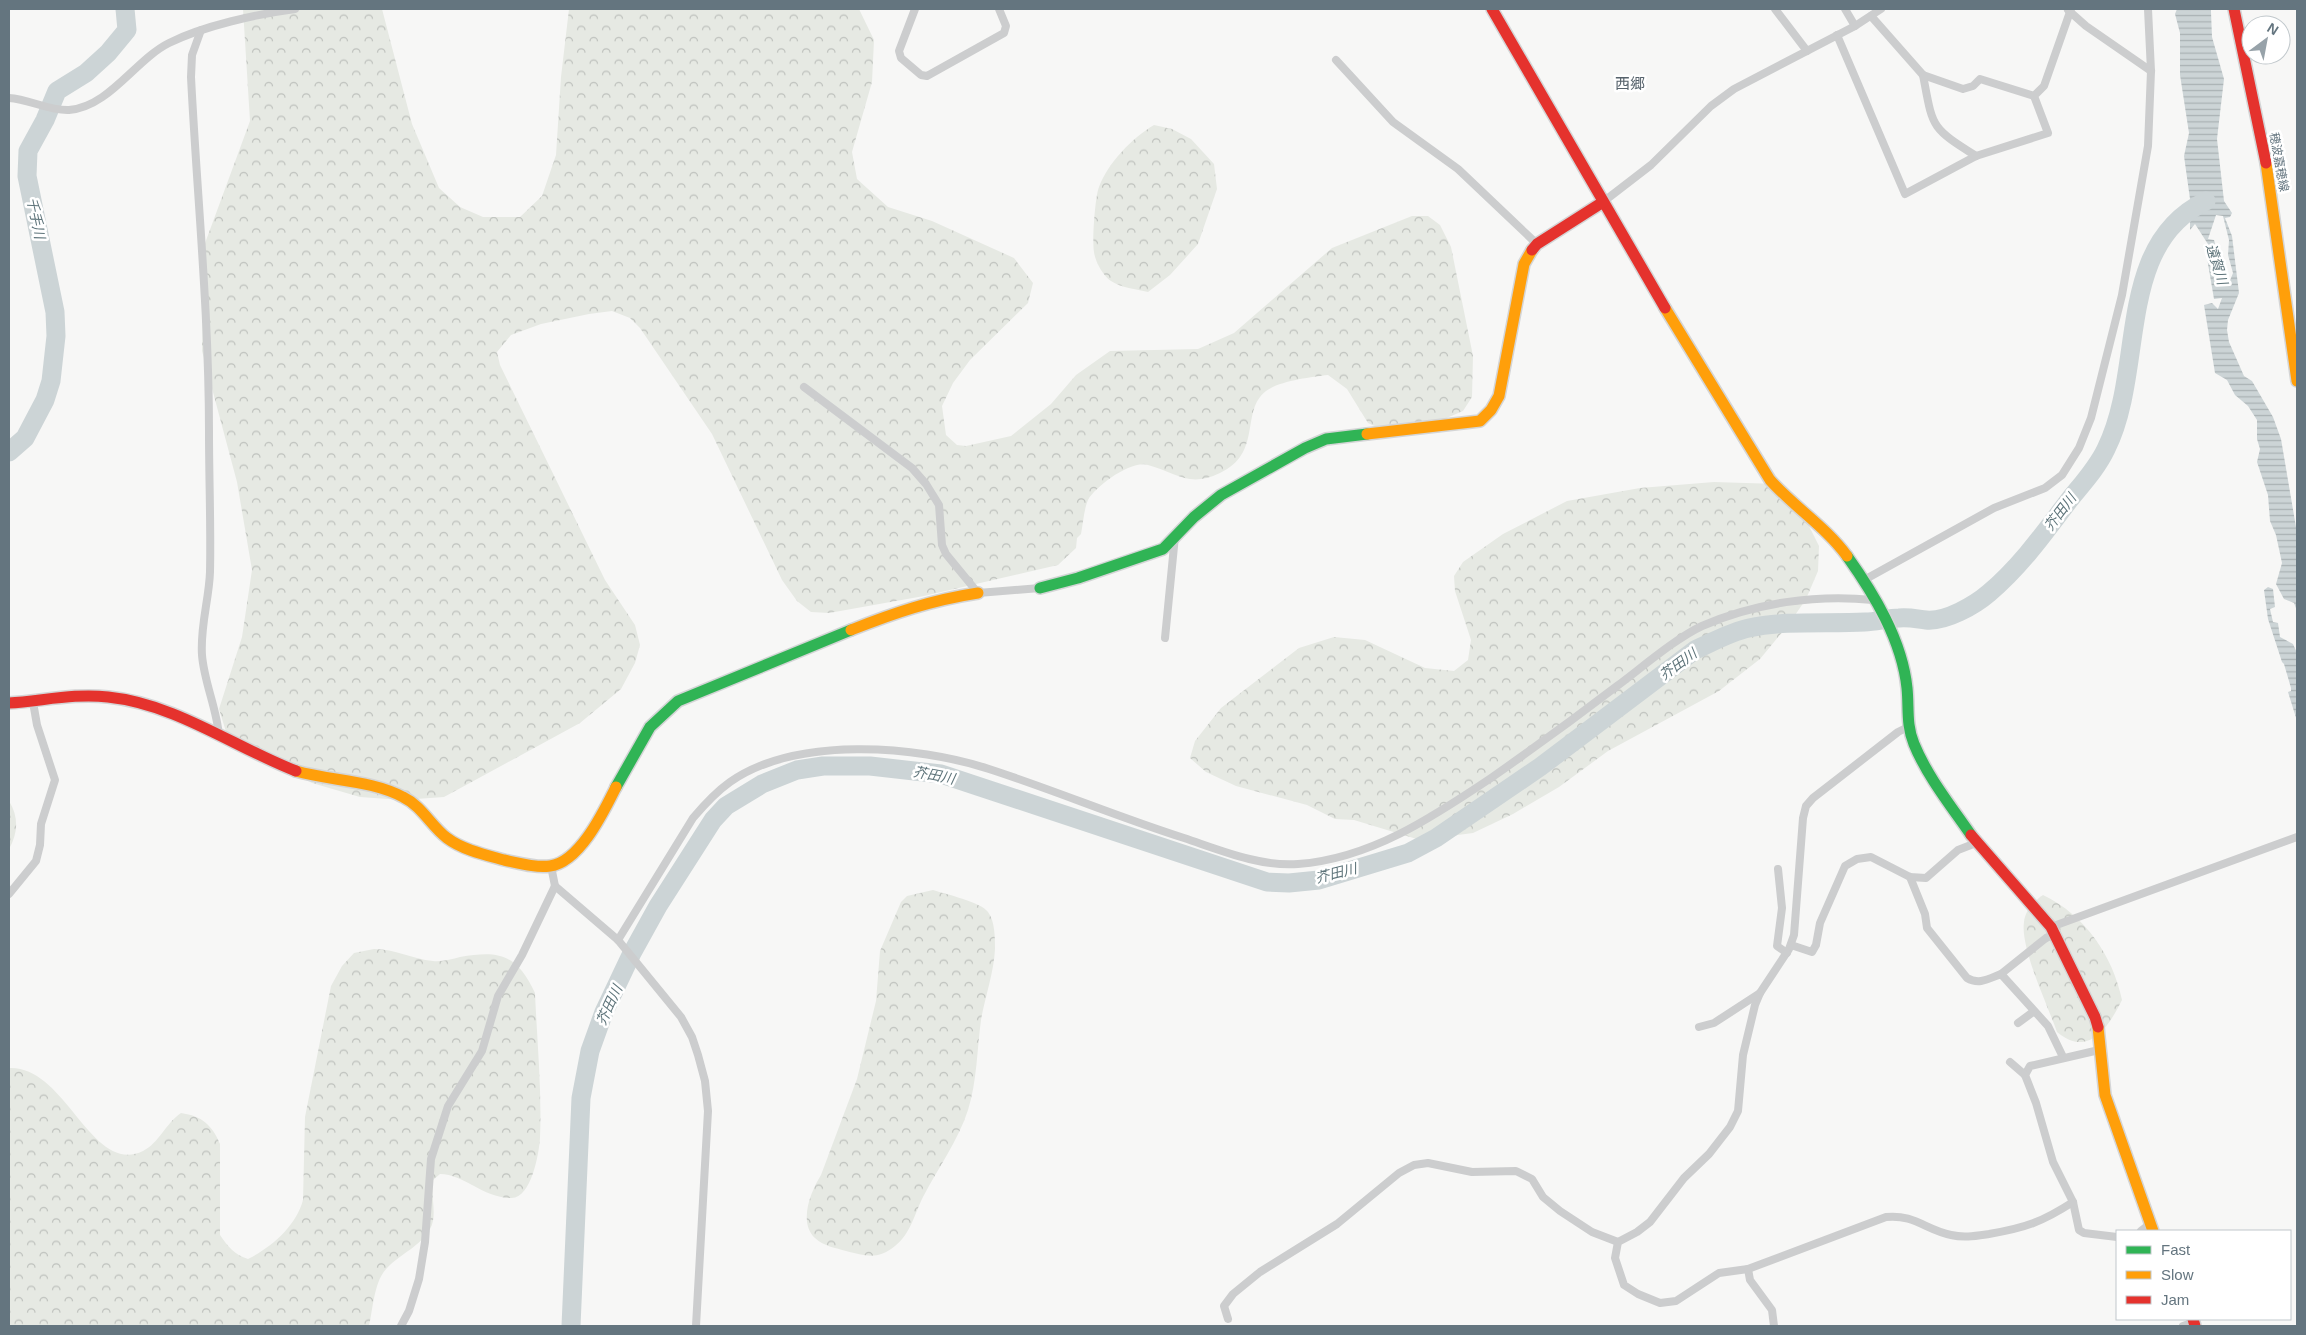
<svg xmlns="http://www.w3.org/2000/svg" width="2306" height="1335" font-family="Arial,'Noto Sans JP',sans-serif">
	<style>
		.forest { fill: url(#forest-crowns) }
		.water { fill: url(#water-rules); fill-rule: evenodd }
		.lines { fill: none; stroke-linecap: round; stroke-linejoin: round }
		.river { stroke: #ccd4d6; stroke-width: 19 }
		.fast-casing { stroke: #d4d5d6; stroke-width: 14 }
		.slow-casing { stroke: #d4d5d6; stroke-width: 14 }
		.jam-casing { stroke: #d4d5d6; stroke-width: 14 }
		.street { stroke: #cccdce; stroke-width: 8 }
		.fast { stroke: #30b455; stroke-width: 11 }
		.slow { stroke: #ff9f0a; stroke-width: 11 }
		.jam { stroke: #e5322d; stroke-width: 11 }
		.labels { text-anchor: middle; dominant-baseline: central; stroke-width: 5; stroke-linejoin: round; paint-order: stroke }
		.street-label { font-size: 12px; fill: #64757f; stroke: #fff }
		.water-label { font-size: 14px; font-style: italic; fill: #5e747a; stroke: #fff }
		.quarter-label { font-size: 15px; fill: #56626b; stroke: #fff }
	</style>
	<defs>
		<pattern id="forest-crowns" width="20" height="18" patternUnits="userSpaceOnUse" patternTransform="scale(1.25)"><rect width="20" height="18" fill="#e6e9e3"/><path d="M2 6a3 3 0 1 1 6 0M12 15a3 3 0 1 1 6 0" fill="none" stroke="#bec1bd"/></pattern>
		<pattern id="water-rules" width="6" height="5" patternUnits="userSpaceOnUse" patternTransform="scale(1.25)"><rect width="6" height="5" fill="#ccd4d6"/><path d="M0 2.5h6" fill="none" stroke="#a9b1b3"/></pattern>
	</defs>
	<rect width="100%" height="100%" fill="#f7f7f6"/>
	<g class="forest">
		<path d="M243,9H382L412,124L439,188L460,207L483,217H520L542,196L556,155L561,77L569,9H859L874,40L872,82L852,152L857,179L888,207L932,221L1014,258L1033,283L1028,303L970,360L953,383L942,406L946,435L957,445L966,446L1011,436L1051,404L1076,375L1110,351L1198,349L1234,333L1332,248L1412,216H1428L1440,225L1451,247L1473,356L1472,397L1463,411L1430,425L1383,430L1368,423L1347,389L1328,375C1311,377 1279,381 1266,391C1240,411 1263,453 1220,473C1189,488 1177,473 1148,465C1131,460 1096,486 1088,500C1084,509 1083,524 1081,534L1077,538L1076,548L1058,565L924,596L829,613L811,612L797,601L782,580L712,434L640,328L630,318L612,311L589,314L541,324L511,335L497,352L500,365L605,580L635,625L640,645L635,663L621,689L580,723L444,797L402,800L360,797L312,783L265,759L227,735L219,709L242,637L252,570L237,482L202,351L204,246L250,121Z"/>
		<path d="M1154,125L1172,129L1191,139L1214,164L1217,189L1198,244L1170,275L1148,292C1136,289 1121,288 1111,281C1103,276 1095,261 1094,252C1092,241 1095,197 1099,187C1108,163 1132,138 1154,125Z"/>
		<polygon points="1714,482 1778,484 1797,502 1819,546 1818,571 1806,599 1789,624 1760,659 1719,691 1608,751 1559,787 1513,814 1473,833 1420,840 1354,820 1335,819 1307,805 1236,786 1206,772 1190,758 1195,741 1221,708 1299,648 1334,637 1365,640 1425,668 1454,671 1468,660 1471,640 1455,591 1454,576 1463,562 1503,534 1567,501 1640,488"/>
		<path d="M9,801C19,817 18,833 9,849Z"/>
		<path d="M933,890C945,894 981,902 988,912C995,921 995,938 995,949C994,972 985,997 981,1020C977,1049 977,1082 968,1110C958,1141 938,1168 923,1197C914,1215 911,1233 895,1246C878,1260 866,1256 846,1251C836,1248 823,1246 815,1238C798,1222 811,1191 821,1175L857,1079L876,1001L880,951L901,902L907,896Z"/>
		<path d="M2043,895C2085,915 2113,956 2122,1000C2109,1026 2089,1059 2057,1032C2048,1006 2020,948 2024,922C2025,911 2034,901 2043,895Z"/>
		<path d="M374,949C395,949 412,959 433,961C442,962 452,959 460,957C501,950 517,955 535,993C537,1041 542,1090 540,1138C539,1154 531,1199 511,1198C483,1198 464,1174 440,1174L433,1180C430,1195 438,1215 430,1229C421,1246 400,1254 387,1268C374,1281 373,1309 369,1326H9V1068C66,1065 91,1176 143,1151C159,1143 166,1123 181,1113C202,1116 212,1125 220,1144V1235C228,1247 235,1255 248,1259C272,1247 296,1226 303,1200L305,1117L331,986L342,966L354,953Z"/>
	</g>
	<g class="water">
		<path d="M2177,9H2211V12L2212,37L2224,79L2217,139L2224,201L2232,213L2230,217L2225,218L2232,236L2239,293L2228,320L2227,330L2229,342L2244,376L2252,381L2273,417L2281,439L2297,533V611L2294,603L2284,599L2276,584L2282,563L2276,535L2270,521L2268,495L2257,462L2260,449L2257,439V420L2248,406L2235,395L2227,380L2215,373L2204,305L2212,303L2218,309L2222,298L2214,299L2207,258L2210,261L2214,275L2218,278L2215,255L2195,224L2190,230V199L2184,156L2189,133L2180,75V33L2175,14ZM2216,215L2223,216L2229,240L2228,255L2233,273L2229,283L2224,275L2214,240L2208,239Z"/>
		<polygon points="2268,587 2273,589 2275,607 2270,609 2273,622 2278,623 2280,637 2293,644 2297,653 2297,721 2288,692 2291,691 2291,688 2284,664 2282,662 2268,619 2264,590"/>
	</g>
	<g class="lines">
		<g class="river">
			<polyline points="9,452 25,438 45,400 51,381 56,336 55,312 27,176 28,151 45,120 57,91 86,73 108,53 127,30 125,9"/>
			<path d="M571,1326L581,1098L590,1051L604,1012L632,953L658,906L713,820L726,806L762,784L797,770L823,766H870L941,774L1267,882L1289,883L1319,880L1408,853L1436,838L1540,767L1695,650C1713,642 1730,632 1749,628C1786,620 1827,624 1865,622C1876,622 1888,618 1899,618C1909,617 1917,619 1926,620C1946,622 1975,605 1989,593C2021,566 2045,532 2070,499C2083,483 2097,468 2106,449C2146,369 2114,245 2206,201"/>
		</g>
		<defs>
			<g id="fast">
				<path d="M1847,556C1874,594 1902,640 1907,688C1909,707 1906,725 1914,744C1927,776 1951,806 1971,835"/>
				<polyline points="1040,588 1078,578 1163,549 1194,517 1221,495 1305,448 1326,439 1367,434"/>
				<polyline points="616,787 650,727 678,701 851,630"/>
			</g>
			<g id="slow">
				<polyline points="2266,163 2297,381"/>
				<path d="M1665,308L1770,480C1794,507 1826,527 1847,556"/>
				<polyline points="1367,434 1480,421 1491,410 1499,396 1524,264 1532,250"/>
				<path d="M851,630C894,613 932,600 978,593"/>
				<path d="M296,771C331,781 371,780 403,797C422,806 431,826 447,838C463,850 486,855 504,860C519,863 535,868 550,866C580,862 604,811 616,787"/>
				<polyline points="2098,1027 2105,1095 2153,1231"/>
			</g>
			<g id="jam">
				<polyline points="1492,9 1665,308"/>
				<polyline points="2234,9 2266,163"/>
				<polyline points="1532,250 1537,244 1603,202"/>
				<path d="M9,703C42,701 75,693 108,697C176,704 234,747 296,771"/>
				<polyline points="1971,835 2051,927 2095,1017 2098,1027"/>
				<polyline points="2193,1319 2195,1326"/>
			</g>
		</defs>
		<use href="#fast" class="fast-casing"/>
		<use href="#slow" class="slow-casing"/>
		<use href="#jam" class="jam-casing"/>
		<g class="street">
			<polyline points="915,9 899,51 901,58 921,75 927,76 1004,33 1006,26 999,9"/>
			<polyline points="1775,9 1807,51"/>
			<polyline points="1845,9 1855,26"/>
			<polyline points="2068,10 2086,26 2151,71"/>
			<polyline points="1871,16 1923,75 1963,89 1973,86 1980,79 2034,96"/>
			<path d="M201,30L192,55L191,77C197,195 209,313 209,432C209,479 211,526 210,572C209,600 200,626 202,655C204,682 217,709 219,736"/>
			<polyline points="1837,35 1905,194 1976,156 2048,133 2034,96 2044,86 2071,9"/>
			<polyline points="1336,60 1393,122 1458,169 1537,244"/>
			<path d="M1923,75C1933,128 1930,127 1976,156"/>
			<path d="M9,98C29,99 49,111 69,110C109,107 135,60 169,43C203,26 257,14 295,9"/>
			<polyline points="1603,202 1651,165 1711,106 1734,89 1855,26 1881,9"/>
			<polyline points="804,387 912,468 926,484 939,505 942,545 946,554 978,593 1040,588"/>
			<polyline points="1864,580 1994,508 2045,488 2062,475 2079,448 2091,418 2122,295 2148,146 2151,71 2148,9"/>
			<polyline points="1165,638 1175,536"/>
			<path d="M1908,727L1898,732L1813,798L1806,806L1803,818L1794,935L1789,949L1760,993L1755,1005L1743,1055L1738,1111L1730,1127L1709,1154L1684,1178L1650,1222L1637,1232L1618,1242L1615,1258L1624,1285L1638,1294L1660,1303L1676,1301L1719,1273L1748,1269L1886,1217C1914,1214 1926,1230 1951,1235C1964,1238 1975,1236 1989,1234C2025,1228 2042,1222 2073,1202"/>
			<polyline points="1778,869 1782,908 1777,946 1787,953"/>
			<path d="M1910,877L1925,914L1927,928L1967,978C1979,985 1988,979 2001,974L2048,1026L2063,1057"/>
			<polyline points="555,886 618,940 681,1017 692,1037 698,1055 705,1081 708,1111 696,1326"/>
			<polyline points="9,894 36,861 40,845 41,824 55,780 37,725 33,702"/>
			<polyline points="2051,927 2297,837"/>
			<path d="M618,940L693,818C704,805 716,792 730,782C796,736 916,745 989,769C1054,790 1118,817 1184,838C1220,850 1260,867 1298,864C1370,859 1433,817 1491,778C1534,748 1575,718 1617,686C1640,669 1676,638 1702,626C1754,603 1817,594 1873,600"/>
			<polyline points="1791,945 1812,952 1816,945 1820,923 1845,866 1857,859 1871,857 1910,877 1926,878 1958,850 1976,843"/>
			<polyline points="2001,974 2046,938 2055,934"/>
			<polyline points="2018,1023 2033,1012"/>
			<polyline points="1699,1027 1714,1023 1760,993"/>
			<polyline points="2099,1050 2030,1066 2025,1075 2036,1103 2053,1162 2073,1202 2079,1230 2084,1233 2117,1237"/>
			<polyline points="2010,1062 2025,1075"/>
			<polyline points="2141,1231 2150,1224"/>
			<polyline points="1748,1269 1750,1280 1772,1310 1774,1326"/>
			<polyline points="1228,1319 1224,1306 1233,1294 1260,1272 1337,1224 1399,1173 1414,1165 1428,1163 1472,1172 1516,1171 1532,1179 1543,1197 1560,1211 1592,1232 1618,1242"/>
			<polyline points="401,1326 409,1311 419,1279 425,1242 431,1159 448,1106 482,1051 498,996 522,955 555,886 551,866"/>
			<polyline points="2183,1326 2194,1322"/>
		</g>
		<use href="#fast" class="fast"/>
		<use href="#slow" class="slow"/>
		<use href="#jam" class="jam"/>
	</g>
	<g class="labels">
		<g class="street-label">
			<text transform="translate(2279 162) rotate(80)">穂波嘉穂線</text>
		</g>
		<g class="water-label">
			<text transform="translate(36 218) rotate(78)">千手川</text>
			<text transform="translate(2217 264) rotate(73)">遠賀川</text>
			<text transform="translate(2060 512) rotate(-53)">芥田川</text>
			<text transform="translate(1678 664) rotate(-36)">芥田川</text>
			<text transform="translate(934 775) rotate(11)">芥田川</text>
			<text transform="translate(1336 873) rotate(-14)">芥田川</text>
			<text transform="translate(609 1005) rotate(-65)">芥田川</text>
		</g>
		<g class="quarter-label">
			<text x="1630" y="83">西郷</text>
		</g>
	</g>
	<rect width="2306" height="1335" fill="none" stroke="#64757f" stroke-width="20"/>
	<rect x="2116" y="1230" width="175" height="90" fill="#ffffff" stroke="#c1c8cc"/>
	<rect x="2126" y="1246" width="25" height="8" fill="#30b455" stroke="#c1c8cc"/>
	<text x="2161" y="1255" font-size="15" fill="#64757f">Fast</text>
	<rect x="2126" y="1271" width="25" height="8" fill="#ff9f0a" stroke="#c1c8cc"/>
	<text x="2161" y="1280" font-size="15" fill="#64757f">Slow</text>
	<rect x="2126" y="1296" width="25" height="8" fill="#e5322d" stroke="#c1c8cc"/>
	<text x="2161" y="1305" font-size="15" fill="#64757f">Jam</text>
	<g transform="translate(2266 40) rotate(32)"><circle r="24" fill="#ffffff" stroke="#c1c8cc"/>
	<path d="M0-4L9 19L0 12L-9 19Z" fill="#97a2a9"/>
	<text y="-8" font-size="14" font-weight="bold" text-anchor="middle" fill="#64757f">N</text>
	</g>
</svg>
